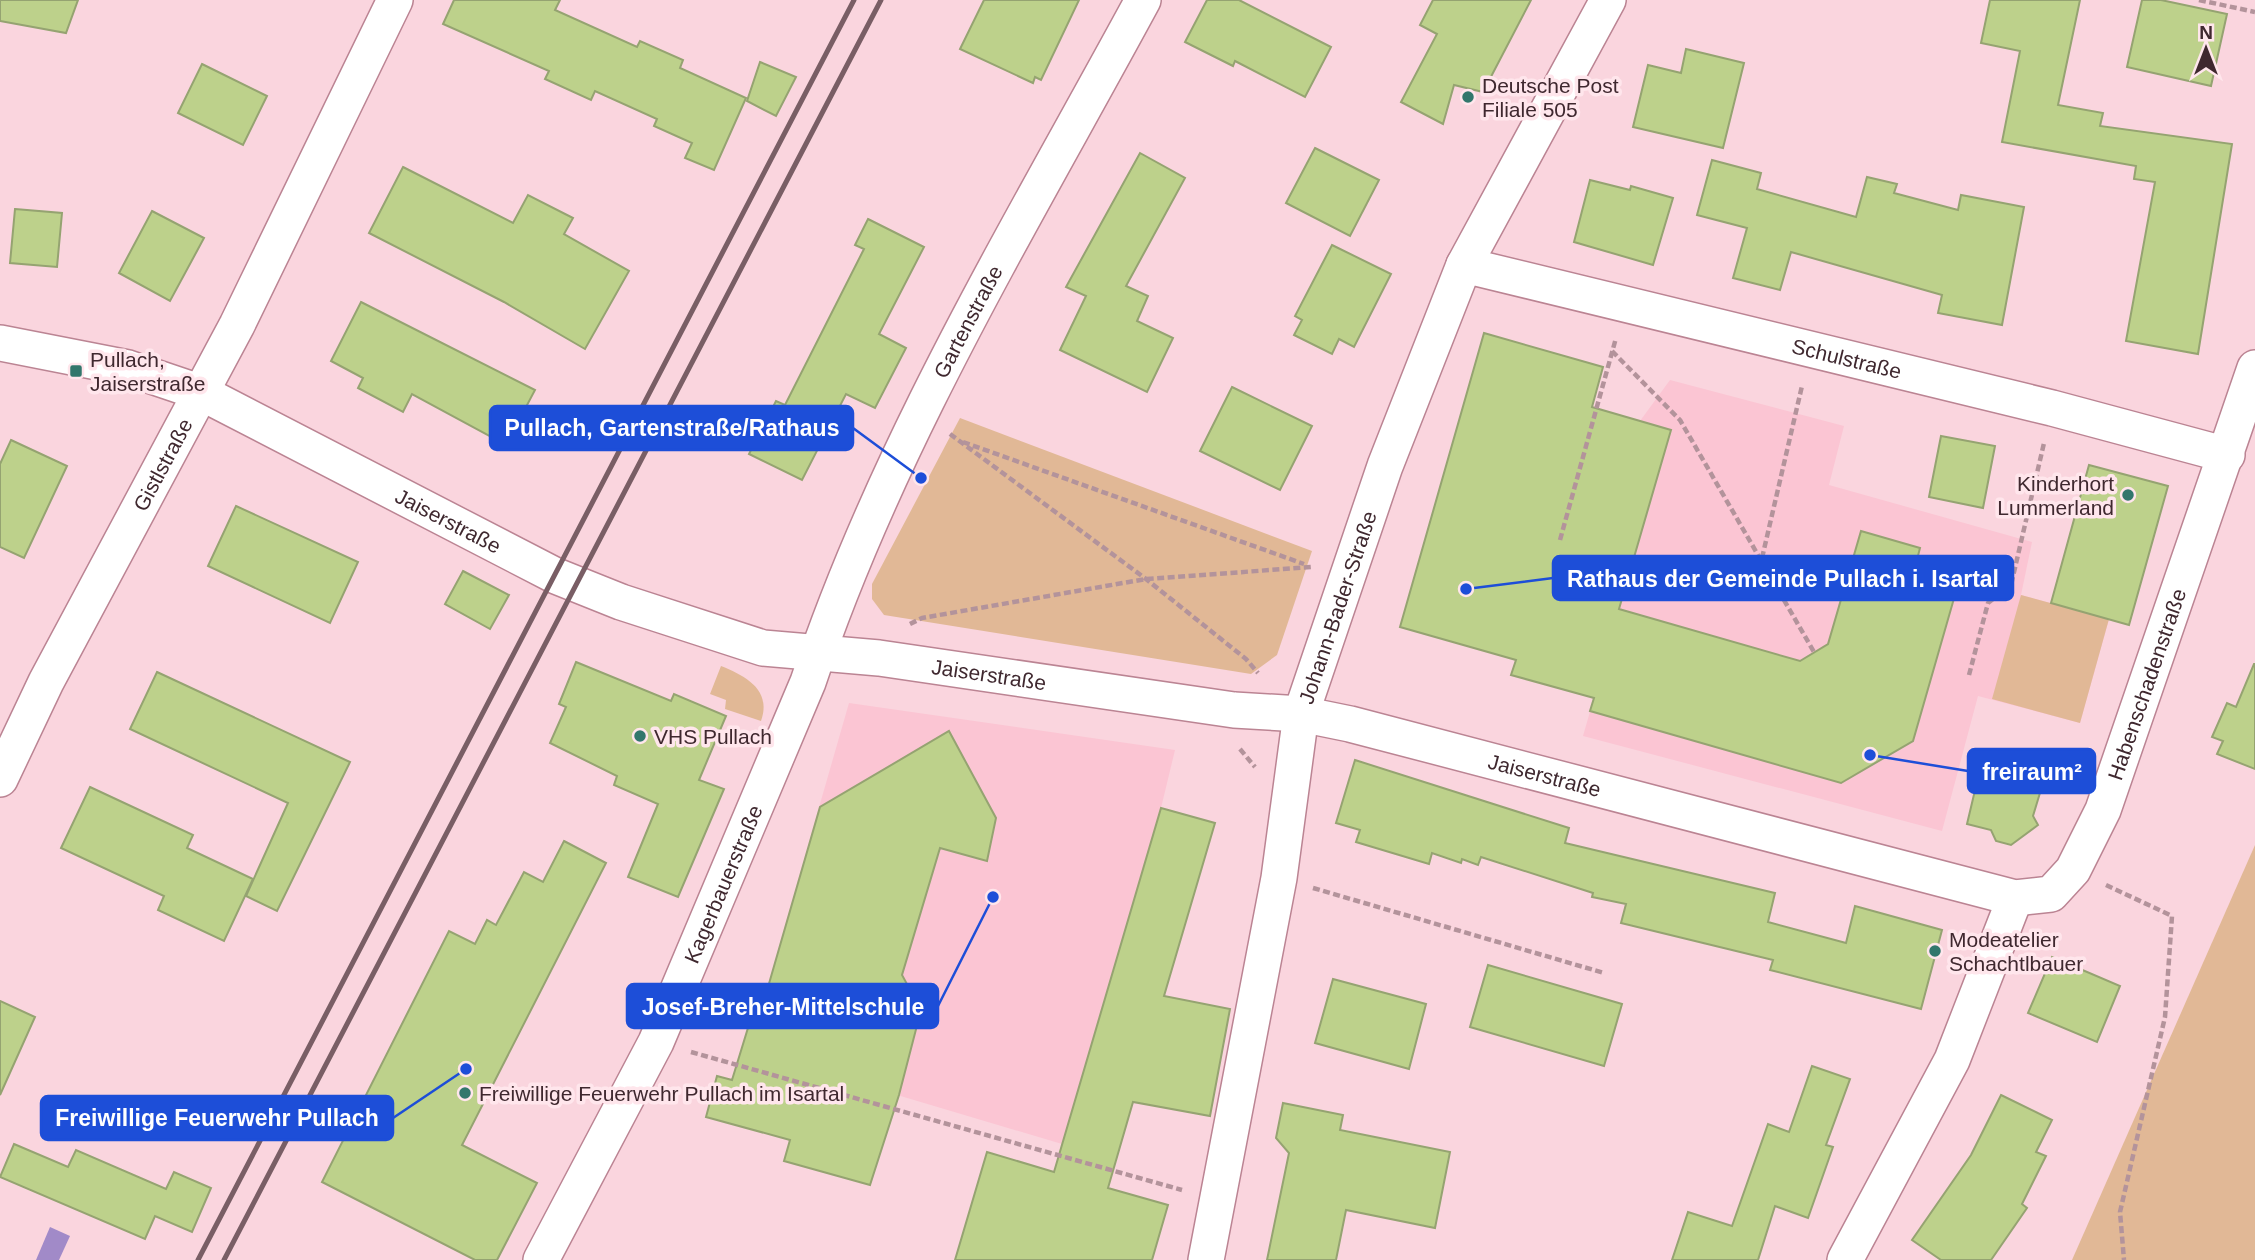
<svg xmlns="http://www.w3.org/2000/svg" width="2255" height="1260" font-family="Helvetica,sans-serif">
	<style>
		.built { fill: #fbc5d3 }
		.green { fill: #e1b896 }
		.water { fill: #a18ac8 }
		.building { fill: #bdd18b; stroke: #95a371; stroke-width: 2 }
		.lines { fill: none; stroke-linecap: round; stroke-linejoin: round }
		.minor-casing { stroke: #bb8493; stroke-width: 38 }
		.path { stroke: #b3939b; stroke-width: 4.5; stroke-dasharray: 7 3.5; stroke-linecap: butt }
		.minor { stroke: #fff; stroke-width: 35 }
		.rail { stroke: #795e65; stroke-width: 5 }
		.poi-dot { fill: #32776c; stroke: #ffe6ec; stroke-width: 2.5 }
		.labels { text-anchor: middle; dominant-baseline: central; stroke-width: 7; stroke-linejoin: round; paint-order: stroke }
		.poi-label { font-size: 21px; fill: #3f282f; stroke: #ffe6ec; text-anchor: start }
		.street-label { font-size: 21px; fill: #3f282f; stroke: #ffe6ec }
		.leader { fill: none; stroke: #1d4ed8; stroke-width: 2.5 }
		.callout-dot { fill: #1d4ed8; stroke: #ffe6ec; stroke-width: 2.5 }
		.callout { fill: #1d4ed8; stroke: #1d4ed8; stroke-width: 2.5 }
		.callout-label { font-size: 23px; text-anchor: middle; font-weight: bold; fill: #fff }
	</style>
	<rect width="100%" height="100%" fill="#fad5de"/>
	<g class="built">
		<polygon points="1670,380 1844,426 1829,485 2032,542 2021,595 2109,619 2080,723 1978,696 1942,831 1583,736 1671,430 1640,421"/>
		<polygon points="849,703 1175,750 1161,808 1215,823 1062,1144 810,1069 812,1058 745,1038 759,992 789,1001 796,978 772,971"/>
	</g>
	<g class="green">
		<polygon points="960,418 1312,551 1277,655 1251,674 884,615 872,599 872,584"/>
		<polygon points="2021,595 2109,619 2080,723 1992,699"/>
		<path d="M721,666C746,676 772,690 761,721L725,709L726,700L710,694Z"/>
		<polygon points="2255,845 2255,1260 2072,1260"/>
	</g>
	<polygon class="water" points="50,1227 70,1236 59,1260 36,1260"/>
	<g class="building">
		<polygon points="0,0 78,0 66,33 0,21"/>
		<polygon points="454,0 560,0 555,10 637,47 640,41 683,60 680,68 746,98 714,170 685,158 692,143 654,126 657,119 595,91 591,100 545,79 549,71 443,24"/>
		<polygon points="984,0 1079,0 1041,80 1035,77 1033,83 960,49"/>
		<polygon points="1207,0 1239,0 1331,47 1305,97 1235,61 1233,66 1185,42"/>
		<polygon points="1433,0 1531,0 1483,92 1454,85 1443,124 1401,102 1437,34 1420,25"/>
		<polygon points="1990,0 2080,0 2058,105 2103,113 2100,126 2232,144 2198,354 2126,341 2155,182 2134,179 2136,166 2002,142 2020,51 1981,43"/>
		<polygon points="2142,0 2161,0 2227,14 2211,86 2127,67"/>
		<polygon points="1686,49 1744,63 1723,148 1633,127 1648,65 1681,73"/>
		<polygon points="760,62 796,77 776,116 747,101"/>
		<polygon points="202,64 267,96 243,145 178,113"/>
		<polygon points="1315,148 1379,180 1350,236 1286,203"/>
		<polygon points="1140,153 1185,178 1126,286 1148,296 1137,321 1173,338 1147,392 1060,350 1086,296 1066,287"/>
		<polygon points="1712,160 1761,173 1757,189 1856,217 1867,177 1897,184 1894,193 1958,210 1961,195 2024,207 2002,325 1938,313 1942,295 1791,252 1780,290 1733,278 1747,228 1697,215"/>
		<polygon points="403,167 513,223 528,195 573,218 564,234 629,271 585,349 504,302 369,233"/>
		<polygon points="1590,180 1630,190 1631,186 1673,198 1653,265 1574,242"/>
		<polygon points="15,209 62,213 57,267 10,263"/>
		<polygon points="152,211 204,238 170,301 119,273"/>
		<polygon points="868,219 924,247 879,334 906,348 875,408 846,394 802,480 749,454 776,401 785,405 864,249 855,245"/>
		<polygon points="1332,245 1391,274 1354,347 1339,339 1332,354 1294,335 1302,320 1295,316"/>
		<polygon points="361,302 535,390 506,445 412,394 403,412 358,388 363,378 331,361"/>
		<polygon points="1484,333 1603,367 1592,407 1671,430 1619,609 1800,661 1828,644 1861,531 1920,548 1913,575 1957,588 1913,741 1841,783 1590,711 1594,698 1511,675 1516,660 1400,627"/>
		<polygon points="1232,387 1312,426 1280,490 1200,451"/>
		<polygon points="1941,436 1995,446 1983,508 1929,497"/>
		<polygon points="11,440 67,466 24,558 0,547 0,464"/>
		<polygon points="2089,465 2168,486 2129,625 2051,603"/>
		<polygon points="236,506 358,562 330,623 208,566"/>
		<polygon points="463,571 509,595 490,629 445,604"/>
		<polygon points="576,662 671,701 674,694 726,716 699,780 724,789 678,897 628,877 658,804 614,785 617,776 550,743 566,707 559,704"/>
		<polygon points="2254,664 2255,664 2255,769 2217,754 2223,741 2212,737 2227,703 2236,707"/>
		<polygon points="157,672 350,762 277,911 246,896 288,803 130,729"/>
		<polygon points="949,731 996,818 987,861 940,848 902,975 921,1010 899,1095 870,1185 784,1161 790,1140 706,1117 717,1076 732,1080 759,992 766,994 820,807"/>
		<polygon points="1355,760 1569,828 1565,843 1775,893 1768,922 1846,943 1855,906 1942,930 1921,1009 1770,970 1773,960 1621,923 1626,904 1592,897 1593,893 1481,857 1478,865 1462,859 1461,863 1432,853 1429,864 1356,842 1360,830 1336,823"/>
		<polygon points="1981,765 2043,783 2033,816 2038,825 2011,845 1996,841 1991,830 1967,824"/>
		<polygon points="90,787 193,835 187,848 253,879 224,941 158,910 164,896 61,848"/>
		<polygon points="1161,808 1215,823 1164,996 1230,1009 1210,1116 1133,1102 1108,1188 1168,1205 1152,1260 955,1260 987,1152 1054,1172"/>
		<polygon points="564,841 606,863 462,1145 537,1183 497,1260 475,1260 322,1182 449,931 475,944 487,920 496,925 524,872 543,882"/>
		<polygon points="2052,957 2120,986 2097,1042 2028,1013"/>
		<polygon points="1488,965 1622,1004 1604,1066 1470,1027"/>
		<polygon points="1333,979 1426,1004 1409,1069 1315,1043"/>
		<polygon points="0,1001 35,1017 0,1095"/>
		<polygon points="1812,1066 1850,1079 1826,1145 1833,1147 1808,1218 1775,1206 1758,1260 1672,1260 1688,1212 1732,1226 1768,1124 1789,1132"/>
		<polygon points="2001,1095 2052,1120 2036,1152 2046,1156 2022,1204 2027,1208 1991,1260 1941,1260 1912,1240 1971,1155"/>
		<polygon points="1283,1103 1343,1115 1340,1130 1450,1152 1435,1228 1346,1210 1336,1260 1267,1260 1289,1153 1276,1138"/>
		<polygon points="14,1144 68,1167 76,1150 166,1189 174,1172 211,1188 192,1232 155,1216 145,1239 0,1177"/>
	</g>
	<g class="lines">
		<defs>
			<g id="minor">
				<path id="s1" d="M1464,265L2052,408L2227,455"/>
				<path id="s2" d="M0,343L128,368L202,393L556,576L621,602L763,648L879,658L1234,710L1301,714L1350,724L2015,898L2051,894L2073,870L2103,810L2255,368"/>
				<path id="s3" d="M0,779L46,682L237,325L395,0"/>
				<path id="s4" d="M541,1260L656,1042L808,682C888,442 1023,222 1143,0"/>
				<path id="s5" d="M1206,1260L1279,878L1301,714L1385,466L1464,265L1608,0"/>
				<polyline points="1845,1260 1952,1060 2015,898"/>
			</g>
		</defs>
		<use href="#minor" class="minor-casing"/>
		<g class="path">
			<polyline points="2199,0 2255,12"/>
			<polyline points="1612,351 1680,420 1814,652"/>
			<polyline points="950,434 1146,579 1246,659 1258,673"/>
			<polyline points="963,442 1304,564"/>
			<polyline points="1560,540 1616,338"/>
			<polyline points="1762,558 1802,386"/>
			<polyline points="910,624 922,618 1146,579 1312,567"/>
			<polyline points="1969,675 1988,603 2011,585 2044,443"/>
			<polyline points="1240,749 1255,767"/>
			<polyline points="2106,885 2172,916 2165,1017 2120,1212 2124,1260"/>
			<polyline points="1313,888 1604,973"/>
			<polyline points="691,1052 1182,1190"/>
		</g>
		<use href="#minor" class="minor"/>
		<g class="rail">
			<polyline points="198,1260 854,0"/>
			<polyline points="224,1260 881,0"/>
		</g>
	</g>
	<g class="poi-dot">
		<circle cx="1468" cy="97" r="7"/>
		<rect x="69" y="364" width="14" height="14" rx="3.5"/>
		<circle cx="2128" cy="495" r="7"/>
		<circle cx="640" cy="736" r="7"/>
		<circle cx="1935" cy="951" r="7"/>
		<circle cx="465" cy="1093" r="7"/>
	</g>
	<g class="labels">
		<g class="poi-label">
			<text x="1482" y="85">Deutsche Post<tspan x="1482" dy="24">Filiale 505</tspan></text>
			<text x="90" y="359">Pullach,<tspan x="90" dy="24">Jaiserstraße</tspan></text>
			<text x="2114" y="483" text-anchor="end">Kinderhort<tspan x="2114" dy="24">Lummerland</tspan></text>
			<text x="654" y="736">VHS Pullach</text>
			<text x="1949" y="939">Modeatelier<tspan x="1949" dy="24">Schachtlbauer</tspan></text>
			<text x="479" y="1093">Freiwillige Feuerwehr Pullach im Isartal</text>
		</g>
		<g class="street-label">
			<text stroke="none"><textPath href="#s4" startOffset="1032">Gartenstraße</textPath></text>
			<text stroke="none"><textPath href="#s1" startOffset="394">Schulstraße</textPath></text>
			<text stroke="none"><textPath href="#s3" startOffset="354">Gistlstraße</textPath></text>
			<text stroke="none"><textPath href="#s2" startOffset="486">Jaiserstraße</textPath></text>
			<text stroke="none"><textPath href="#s5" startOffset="667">Johann-Bader-Straße</textPath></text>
			<text stroke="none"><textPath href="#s2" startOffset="1054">Jaiserstraße</textPath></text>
			<text stroke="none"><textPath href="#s2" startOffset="2375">Habenschadenstraße</textPath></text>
			<text stroke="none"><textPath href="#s2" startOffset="1620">Jaiserstraße</textPath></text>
			<text stroke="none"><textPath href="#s4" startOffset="418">Kagerbauerstraße</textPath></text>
		</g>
	</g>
	<path class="leader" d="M921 478L853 428M1466 589L1553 578M1870 755L1968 771M993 897L938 1006M466 1069L393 1118"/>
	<g class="callout-dot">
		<circle cx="921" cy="478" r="7"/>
		<circle cx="1466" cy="589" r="7"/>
		<circle cx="1870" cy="755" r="7"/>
		<circle cx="993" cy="897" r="7"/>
		<circle cx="466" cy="1069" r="7"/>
	</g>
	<g class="callout">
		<rect x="490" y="406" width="363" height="44" rx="7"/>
		<rect x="1553" y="556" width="460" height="44" rx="7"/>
		<rect x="1968" y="749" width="127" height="44" rx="7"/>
		<rect x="627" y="984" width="311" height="44" rx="7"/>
		<rect x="41" y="1096" width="352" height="44" rx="7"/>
	</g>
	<g class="callout-label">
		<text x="672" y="436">Pullach, Gartenstraße/Rathaus</text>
		<text x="1783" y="587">Rathaus der Gemeinde Pullach i. Isartal</text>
		<text x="2032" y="780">freiraum²</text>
		<text x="783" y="1015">Josef-Breher-Mittelschule</text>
		<text x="217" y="1126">Freiwillige Feuerwehr Pullach</text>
	</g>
	<g transform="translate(2206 49)" stroke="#ffe6ec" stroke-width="5" paint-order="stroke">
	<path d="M0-5L12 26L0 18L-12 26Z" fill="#3f282f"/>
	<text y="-10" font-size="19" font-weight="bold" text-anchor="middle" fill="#3f282f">N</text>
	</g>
</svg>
